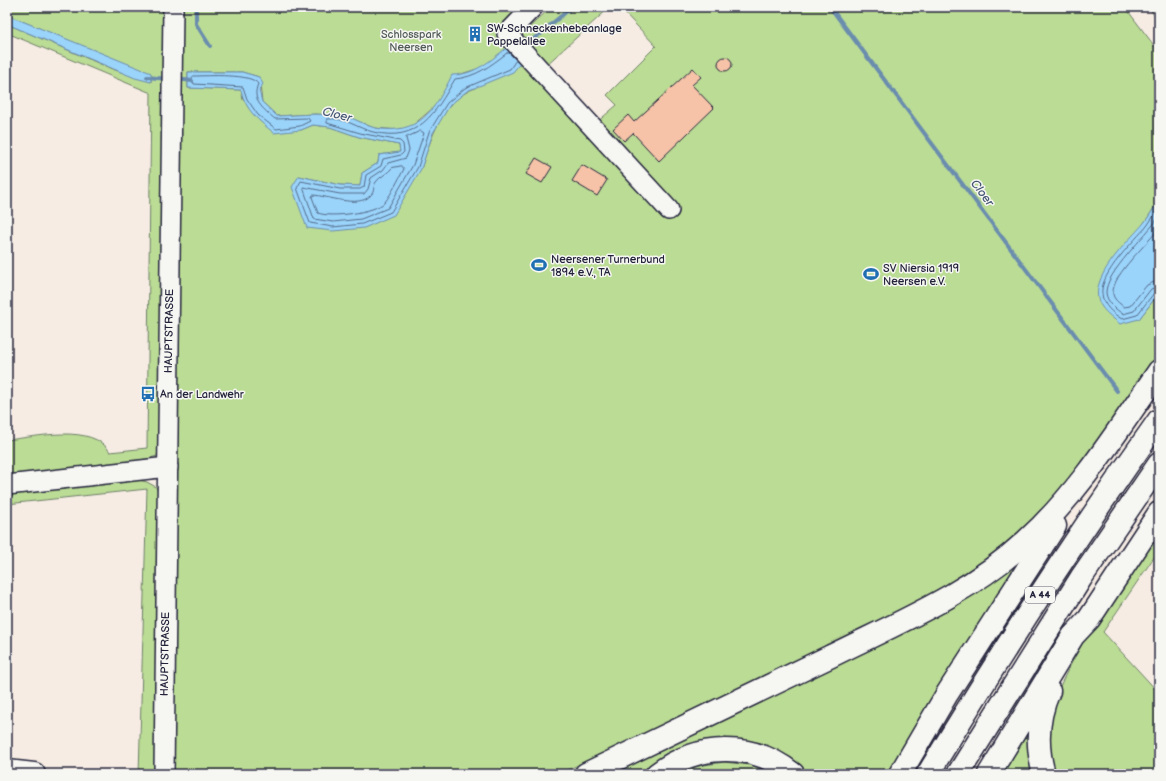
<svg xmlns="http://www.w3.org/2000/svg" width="1166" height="781" font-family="'Balsamiq Sans',sans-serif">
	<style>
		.green { fill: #bbdc95; stroke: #6e7f68; fill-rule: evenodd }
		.water { fill: #9bd4fb; stroke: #6b8dae }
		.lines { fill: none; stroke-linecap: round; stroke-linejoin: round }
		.shore { stroke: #526988; stroke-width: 1 }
		.stream { stroke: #6b8dae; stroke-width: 4 }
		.building { fill: #f7c3a8; stroke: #22223b }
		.minor-casing { stroke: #22223b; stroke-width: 22 }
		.highway-casing { stroke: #22223b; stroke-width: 25 }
		.minor { stroke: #f6f6f2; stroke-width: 19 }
		.highway { stroke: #f6f6f2; stroke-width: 22 }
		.labels { text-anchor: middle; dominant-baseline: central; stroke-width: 3; stroke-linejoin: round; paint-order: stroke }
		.shield { fill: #f6f6f2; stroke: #626272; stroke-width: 1 }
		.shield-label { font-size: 10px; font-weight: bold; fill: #22223b }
		.poi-label { font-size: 11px; fill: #22223b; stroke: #f6f6f2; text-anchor: start }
		.park-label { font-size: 11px; fill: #505a56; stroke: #f6f6f2 }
		.street-label { font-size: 11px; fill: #22223b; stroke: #f6f6f2 }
		.water-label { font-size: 12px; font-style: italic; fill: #465775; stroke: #f6f6f2 }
	</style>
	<rect width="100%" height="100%" fill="#f6ece3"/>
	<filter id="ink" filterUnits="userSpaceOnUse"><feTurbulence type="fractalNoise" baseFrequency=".025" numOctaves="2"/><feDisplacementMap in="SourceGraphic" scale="8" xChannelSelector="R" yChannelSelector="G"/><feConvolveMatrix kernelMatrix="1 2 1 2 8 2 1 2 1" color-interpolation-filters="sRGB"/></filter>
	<g filter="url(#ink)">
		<g class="green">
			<path d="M7,7H163L159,448L157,456L147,459L7,477V440C35,437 93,423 110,452L147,448L151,93L7,33V24L112,69L151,82V74L7,15Z"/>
			<path d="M178,7H527L509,46L548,10L546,7H610L544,67L596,123L617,105L607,95L656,46L619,7H845L847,9L850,7H1125L1159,52V200L1145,222L1139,319L1159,293V359L1053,506L1008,546L930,597L619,748L557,774H170ZM509,47L475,88C442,101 431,138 421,169L308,228L299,176L340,185L360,186L362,173L378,163L379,155L400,152L399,145L359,137L330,127L313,125L301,130L243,100L241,90L188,88V72H242L259,77L262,102L277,116L316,114L348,117L374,128L400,130L412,126L433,108L458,75L483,67Z"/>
			<polygon points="1148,7 1159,7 1159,21"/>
			<polygon points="133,479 147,482 156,487 159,495 154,774 139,774 147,489 7,504 7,492"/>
			<path d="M1159,526V550L1103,632L1159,693V774H1054C1051,758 1046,739 1049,723C1054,691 1070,666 1085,639C1108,601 1134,564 1159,526Z"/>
			<polygon points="1021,556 887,774 802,774 755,748 649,774 604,774"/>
			<polygon points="1032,720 1039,774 1002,774"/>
			<polygon points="724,762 750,765 772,774 680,774 698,766"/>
		</g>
		<g class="water">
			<polygon points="7,15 151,73 151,82 135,78 7,24"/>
			<path d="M509,46L522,61L513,72L467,91L450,105L433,133L421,169L394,215L364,228L333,231L307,228L292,187L299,176L340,185L360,186L362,173L378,163L379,155L400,152L399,145L359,137L330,127L313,125L301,130L274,133C259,121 245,110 241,90L188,88V72H242L259,77L263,84L259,90L262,102L277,116C300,115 325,112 347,117C357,119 366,126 375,128C419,136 435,110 452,75C475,75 491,60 509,46Z"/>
			<path d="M1159,200V293L1139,319L1120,324C1114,319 1106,313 1102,307C1083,282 1129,241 1143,224C1149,217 1154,208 1159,200Z"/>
		</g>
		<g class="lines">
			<g class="shore">
				<path d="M507,53H509L516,60L510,69L465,88L447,103L429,132L418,167L391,212L362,224L333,227L310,223L297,188L301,181L340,189H360L364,187L366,175L381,166L383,159L401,155L404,152L403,144L400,141L360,133L327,123V119C345,117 357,128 373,132C419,143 435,113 455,79C476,77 490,66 507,53Z"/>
				<path d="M194,76C207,76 252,73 258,84C251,100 263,109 275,119L308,118L310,121L300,126L276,129L258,115L247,99L243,87L194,84L192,78Z"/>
				<polygon points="421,131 424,133 413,165 388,208 361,219 333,222 314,219 303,187 340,194 364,194 368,189 371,178 383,170 388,163 406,158 409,150 406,138"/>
				<path d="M402,166L404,169C398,180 392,193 385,202C375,213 330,218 318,213L312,197L313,195C328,196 358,208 370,196C375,192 373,186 376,182C380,176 388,174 392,168Z"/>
				<path d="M1159,208C1155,214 1151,220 1147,226C1135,240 1099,274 1102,294C1103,305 1113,314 1122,319L1137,315L1154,293L1159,291"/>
				<path d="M1159,217C1147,235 1105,273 1106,293C1107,302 1116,310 1123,314L1134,311L1151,289L1159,286"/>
				<path d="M1159,228C1149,243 1112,274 1113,293C1113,299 1119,303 1124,307L1130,306L1147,285L1159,280"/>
			</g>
			<g class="stream">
				<polyline points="196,7 196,24 210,46"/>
				<polyline points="512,7 514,8"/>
				<polyline points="830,7 1117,391"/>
				<polyline points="535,29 541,34"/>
				<polyline points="525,46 572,7"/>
				<polyline points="147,77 168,79"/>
				<polyline points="177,79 192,81"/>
			</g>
		</g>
		<g class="building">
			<circle cx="725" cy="64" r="7"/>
			<polygon points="693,68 701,77 692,85 714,108 659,161 633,133 624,141 613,129 628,115 634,122"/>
			<polygon points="536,158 552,167 542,183 526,174"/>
			<polygon points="582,165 607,180 597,196 572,181"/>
		</g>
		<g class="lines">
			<defs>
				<g id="minor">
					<polyline points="533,7 507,34 669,210"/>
					<polyline points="7,485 168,467"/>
					<polyline points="164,774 173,7"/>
				</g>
				<g id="highway">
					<polyline points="7,771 34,774"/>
					<path d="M586,774C667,735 748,696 829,657C897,623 969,594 1026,541C1079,493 1118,430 1159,371"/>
					<path d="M657,774C697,743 753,741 793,774"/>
					<polyline points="900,774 947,694 1055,526"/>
					<path d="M928,774C1001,653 1077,535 1159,420"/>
					<polyline points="958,774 1081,578 1159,464"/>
					<polyline points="989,774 1073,636 1089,619 1159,513"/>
					<path d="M1044,774C1036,746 1037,718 1049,691"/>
				</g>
			</defs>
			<use href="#minor" class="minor-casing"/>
			<use href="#highway" class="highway-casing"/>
			<use href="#minor" class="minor"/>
			<use href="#highway" class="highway"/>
		</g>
	</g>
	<defs>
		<symbol id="building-bare" viewBox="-9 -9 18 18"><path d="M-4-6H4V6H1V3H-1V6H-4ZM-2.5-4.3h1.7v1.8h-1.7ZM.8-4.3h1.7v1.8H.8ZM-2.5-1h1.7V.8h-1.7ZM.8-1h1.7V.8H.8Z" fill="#1f6fb2" stroke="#f6f6f2" stroke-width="2.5" paint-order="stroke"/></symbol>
		<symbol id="stadium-bare" viewBox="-9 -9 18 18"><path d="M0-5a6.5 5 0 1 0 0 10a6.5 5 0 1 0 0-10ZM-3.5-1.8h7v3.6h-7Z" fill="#1f6fb2" stroke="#f6f6f2" stroke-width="2.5" paint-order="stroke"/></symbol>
		<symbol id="bus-bare" viewBox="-9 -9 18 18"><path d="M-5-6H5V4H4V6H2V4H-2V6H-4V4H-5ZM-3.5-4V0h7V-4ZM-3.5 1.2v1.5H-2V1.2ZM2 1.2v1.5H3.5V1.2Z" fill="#1f6fb2" stroke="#f6f6f2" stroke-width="2.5" paint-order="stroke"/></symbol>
	</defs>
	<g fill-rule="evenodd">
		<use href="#building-bare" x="464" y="23" width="22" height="22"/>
		<use href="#stadium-bare" x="528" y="254" width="22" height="22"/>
		<use href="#stadium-bare" x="860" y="263" width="22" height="22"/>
		<use href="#bus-bare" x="137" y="383" width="22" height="22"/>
	</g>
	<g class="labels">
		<rect class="shield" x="1025" y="587" width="30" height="16" rx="3"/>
		<g class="shield-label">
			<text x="1040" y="595">A 44</text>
		</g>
		<g class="poi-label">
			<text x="487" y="28">SW-Schneckenhebeanlage<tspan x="487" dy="13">Pappelallee</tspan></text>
			<text x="551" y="259">Neersener Turnerbund<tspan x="551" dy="13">1894 e.V., TA</tspan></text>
			<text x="883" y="268">SV Niersia 1919<tspan x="883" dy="13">Neersen e.V.</tspan></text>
			<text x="160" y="394">An der Landwehr</text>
		</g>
		<g class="park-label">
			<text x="411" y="34">Schlosspark<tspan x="411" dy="13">Neersen</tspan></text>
		</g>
		<g class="street-label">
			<text transform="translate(169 331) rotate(-89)">HAUPTSTRASSE</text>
			<text transform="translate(165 654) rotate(-89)">HAUPTSTRASSE</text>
		</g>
		<g class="water-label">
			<text transform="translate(337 115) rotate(14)">Cloer</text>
			<text transform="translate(982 193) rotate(53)">Cloer</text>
		</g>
	</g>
	<rect width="1166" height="781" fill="none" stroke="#f6f6f2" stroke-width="24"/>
	<rect x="12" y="12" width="1142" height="757" fill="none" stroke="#22223b" stroke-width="1.5" filter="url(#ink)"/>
</svg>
